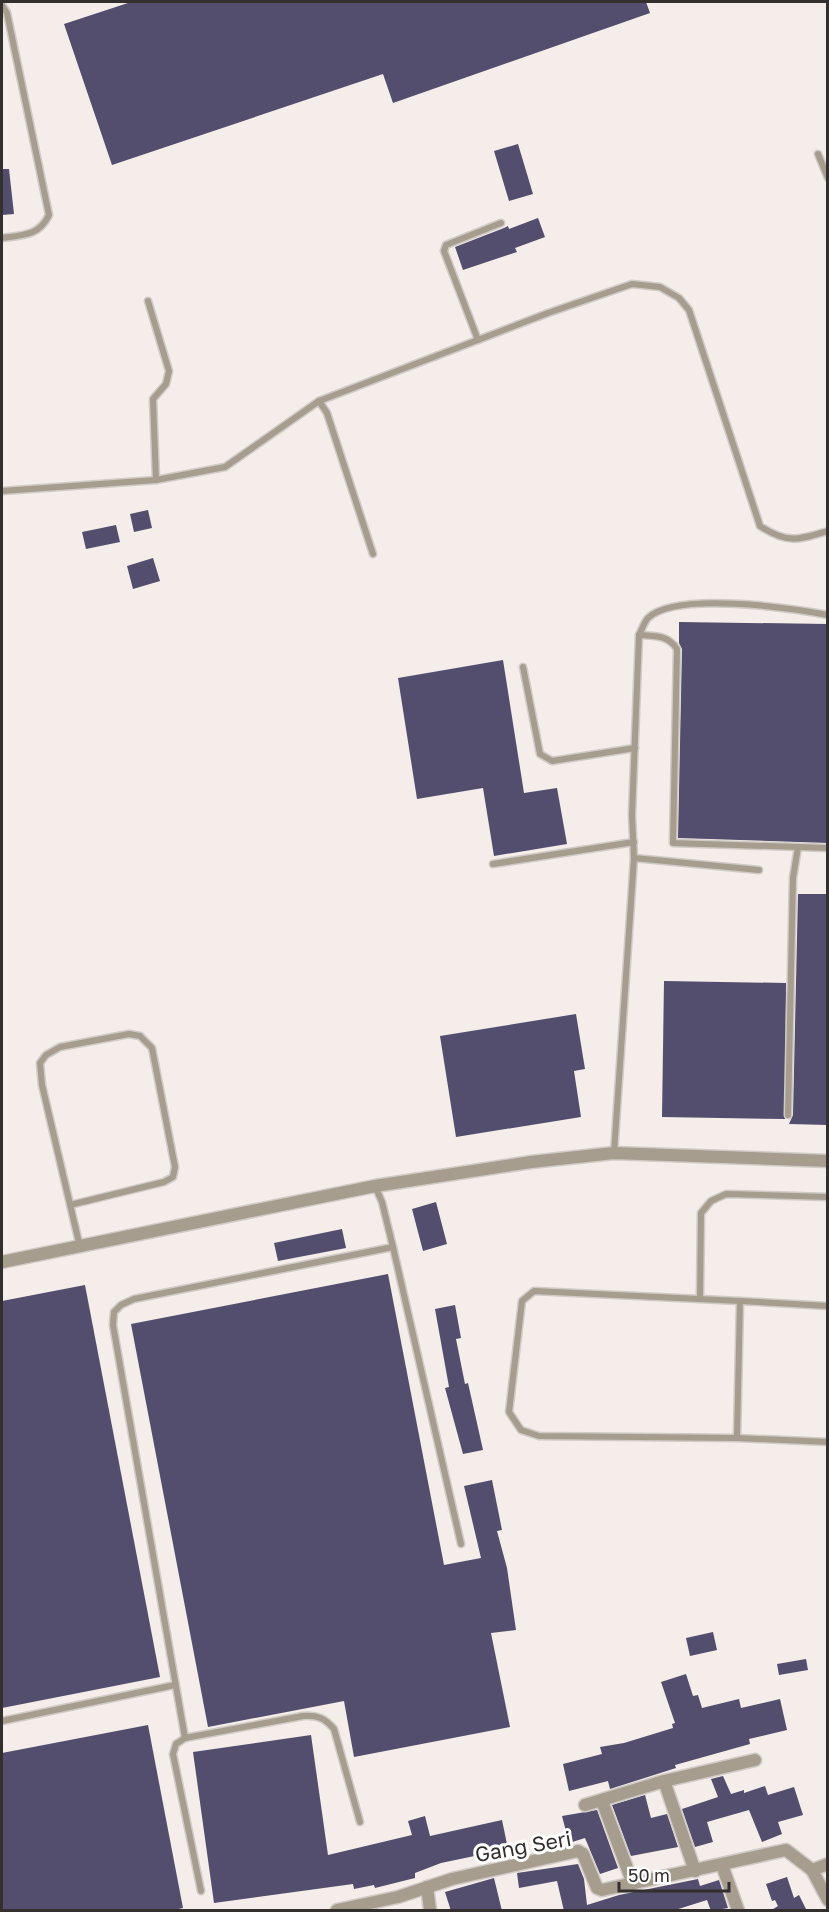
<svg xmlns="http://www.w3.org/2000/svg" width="829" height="1912" font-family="'Golos Text',sans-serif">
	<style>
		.building { fill: #534e6e }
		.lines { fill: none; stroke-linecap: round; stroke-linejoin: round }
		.lane-casing { stroke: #d1cbc7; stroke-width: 9 }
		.street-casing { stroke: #d1cbc7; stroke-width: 15 }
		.lane { stroke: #a69d8f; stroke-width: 6 }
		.street { stroke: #a69d8f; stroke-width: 12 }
		.labels { text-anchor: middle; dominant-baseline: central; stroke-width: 6; stroke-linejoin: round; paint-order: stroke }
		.street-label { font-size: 21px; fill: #322f2e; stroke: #fff }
	</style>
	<rect width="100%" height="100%" fill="#f4ede9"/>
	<g class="building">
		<polygon points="131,2 646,2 650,13 393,103 383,74 112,165 64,24"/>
		<polygon points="518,144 533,194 509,201 494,151"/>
		<polygon points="2,169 9,169 14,214 2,215"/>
		<polygon points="538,218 545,237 515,248 517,252 463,270 455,247 504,228 508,226 509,229"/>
		<polygon points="148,510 152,528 134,532 130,514"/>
		<polygon points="116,525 120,542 86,549 82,532"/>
		<polygon points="153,558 160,581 133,589 127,566"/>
		<polygon points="679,622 828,624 828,843 678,838 682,649 679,643"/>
		<polygon points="503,660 524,793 557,788 567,844 494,856 483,788 417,799 398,678"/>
		<polygon points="798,894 828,894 828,1125 789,1124 793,1115"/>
		<polygon points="664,981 786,983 785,1119 662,1117"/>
		<polygon points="576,1014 585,1069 574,1071 581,1117 456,1137 440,1036"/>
		<polygon points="436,1202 447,1244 423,1251 412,1209"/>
		<polygon points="342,1229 346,1248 278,1261 274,1243"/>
		<polygon points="388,1274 444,1565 481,1558 464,1486 492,1480 502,1530 497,1531 507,1568 516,1630 491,1633 510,1727 354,1757 344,1701 208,1727 131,1324"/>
		<polygon points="85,1285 160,1677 2,1708 2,1301"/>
		<polygon points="455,1305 461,1338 456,1339 465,1384 468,1383 483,1450 463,1454 445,1388 449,1387 435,1309"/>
		<polygon points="713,1632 717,1650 690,1656 686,1638"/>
		<polygon points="806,1659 808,1670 779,1675 777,1664"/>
		<polygon points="686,1674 693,1696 698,1695 702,1708 739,1699 741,1708 780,1699 787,1730 749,1739 750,1744 675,1765 676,1768 610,1789 608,1781 569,1791 563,1764 602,1754 600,1747 624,1743 673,1728 672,1724 675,1723 661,1682"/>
		<polygon points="148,1725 183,1908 169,1911 2,1911 2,1753"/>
		<polygon points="311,1735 328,1855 412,1835 408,1821 425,1816 430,1836 502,1820 508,1849 441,1863 415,1873 415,1878 375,1888 374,1885 354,1889 353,1884 214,1903 193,1752"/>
		<polygon points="723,1776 731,1794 744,1790 744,1793 765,1786 768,1795 794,1787 803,1815 778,1822 782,1834 762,1842 749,1810 707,1822 713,1842 695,1847 682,1809 718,1797 711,1779"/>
		<polygon points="645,1795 651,1818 667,1814 678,1847 631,1856 612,1805"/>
		<polygon points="597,1810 618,1868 600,1874 585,1838 569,1843 562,1816"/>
		<polygon points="578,1864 584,1879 587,1905 619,1895 698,1879 700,1886 719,1880 728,1908 711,1911 707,1900 672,1911 564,1911 557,1881 519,1888 517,1873"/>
		<polygon points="787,1877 794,1898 799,1895 807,1911 770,1911 778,1906 775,1900 772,1901 766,1884"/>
		<polygon points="494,1878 502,1911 451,1911 445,1892"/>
	</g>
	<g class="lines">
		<defs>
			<g id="lane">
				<path d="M2,5L7,13L49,215C39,236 23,235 2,238"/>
				<polyline points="818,154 828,178"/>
				<polyline points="148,301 169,371 166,384 153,399 156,480"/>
				<polyline points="478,340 444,251 446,245 501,223"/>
				<polyline points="319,401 327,413 373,554"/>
				<path d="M2,491L156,480L225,467L319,401L548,313L632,284L660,287L679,298L689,310L760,526C787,544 798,540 828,531"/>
				<path d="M639,635C655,636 668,635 677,649L673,843L828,848"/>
				<polyline points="523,667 540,754 552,761 635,748"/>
				<polyline points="634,858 759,870"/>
				<polyline points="493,864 634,842"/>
				<polyline points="788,1115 793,878 798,847"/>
				<path d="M614,1153L634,858L632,815L639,635C642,630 644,622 648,618C676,591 791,608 828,615"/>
				<polyline points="375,1186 382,1202 393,1247 461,1544"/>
				<polyline points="70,1205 164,1182 173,1177 175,1167 152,1048 140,1036 129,1034 60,1047 46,1055 40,1063 42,1085 80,1247"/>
				<polygon points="534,1291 740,1301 737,1438 539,1436 521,1430 509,1412 522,1301"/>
				<polyline points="700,1298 701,1213 711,1201 726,1194 828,1197"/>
				<polyline points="740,1301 828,1306"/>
				<polyline points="737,1438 828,1442"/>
				<polyline points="2,1721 175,1685"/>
				<polyline points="185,1738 113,1325 114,1312 121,1305 134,1299 393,1247"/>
				<path d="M201,1891L173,1754L176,1744L185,1738L303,1716C317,1715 325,1718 334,1729L360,1822"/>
			</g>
			<g id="street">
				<polyline points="2,1262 375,1186 531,1162 614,1153 828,1161"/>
				<polyline points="664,1781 755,1760"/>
				<polyline points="602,1801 633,1884"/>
				<polyline points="585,1805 664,1781 695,1871"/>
				<polyline points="722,1865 738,1910"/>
				<polyline points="812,1870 828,1864"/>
				<polyline points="427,1887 430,1910"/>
				<polyline points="337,1910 398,1897 452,1879 578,1851 583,1854 597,1888 602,1890 786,1850 812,1870 828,1900"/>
			</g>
		</defs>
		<use href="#lane" class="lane-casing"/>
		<use href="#street" class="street-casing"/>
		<use href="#lane" class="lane"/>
		<use href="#street" class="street"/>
	</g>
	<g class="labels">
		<g class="street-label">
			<text transform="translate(523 1846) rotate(-10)">Gang Seri</text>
		</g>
	</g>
	<rect width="829" height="1912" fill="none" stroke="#322f2e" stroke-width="6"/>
	<path d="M619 1882v9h110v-9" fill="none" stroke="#322f2e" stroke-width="3"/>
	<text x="628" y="1882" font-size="18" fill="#322f2e" stroke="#ffffff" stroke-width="4.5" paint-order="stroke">50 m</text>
</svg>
